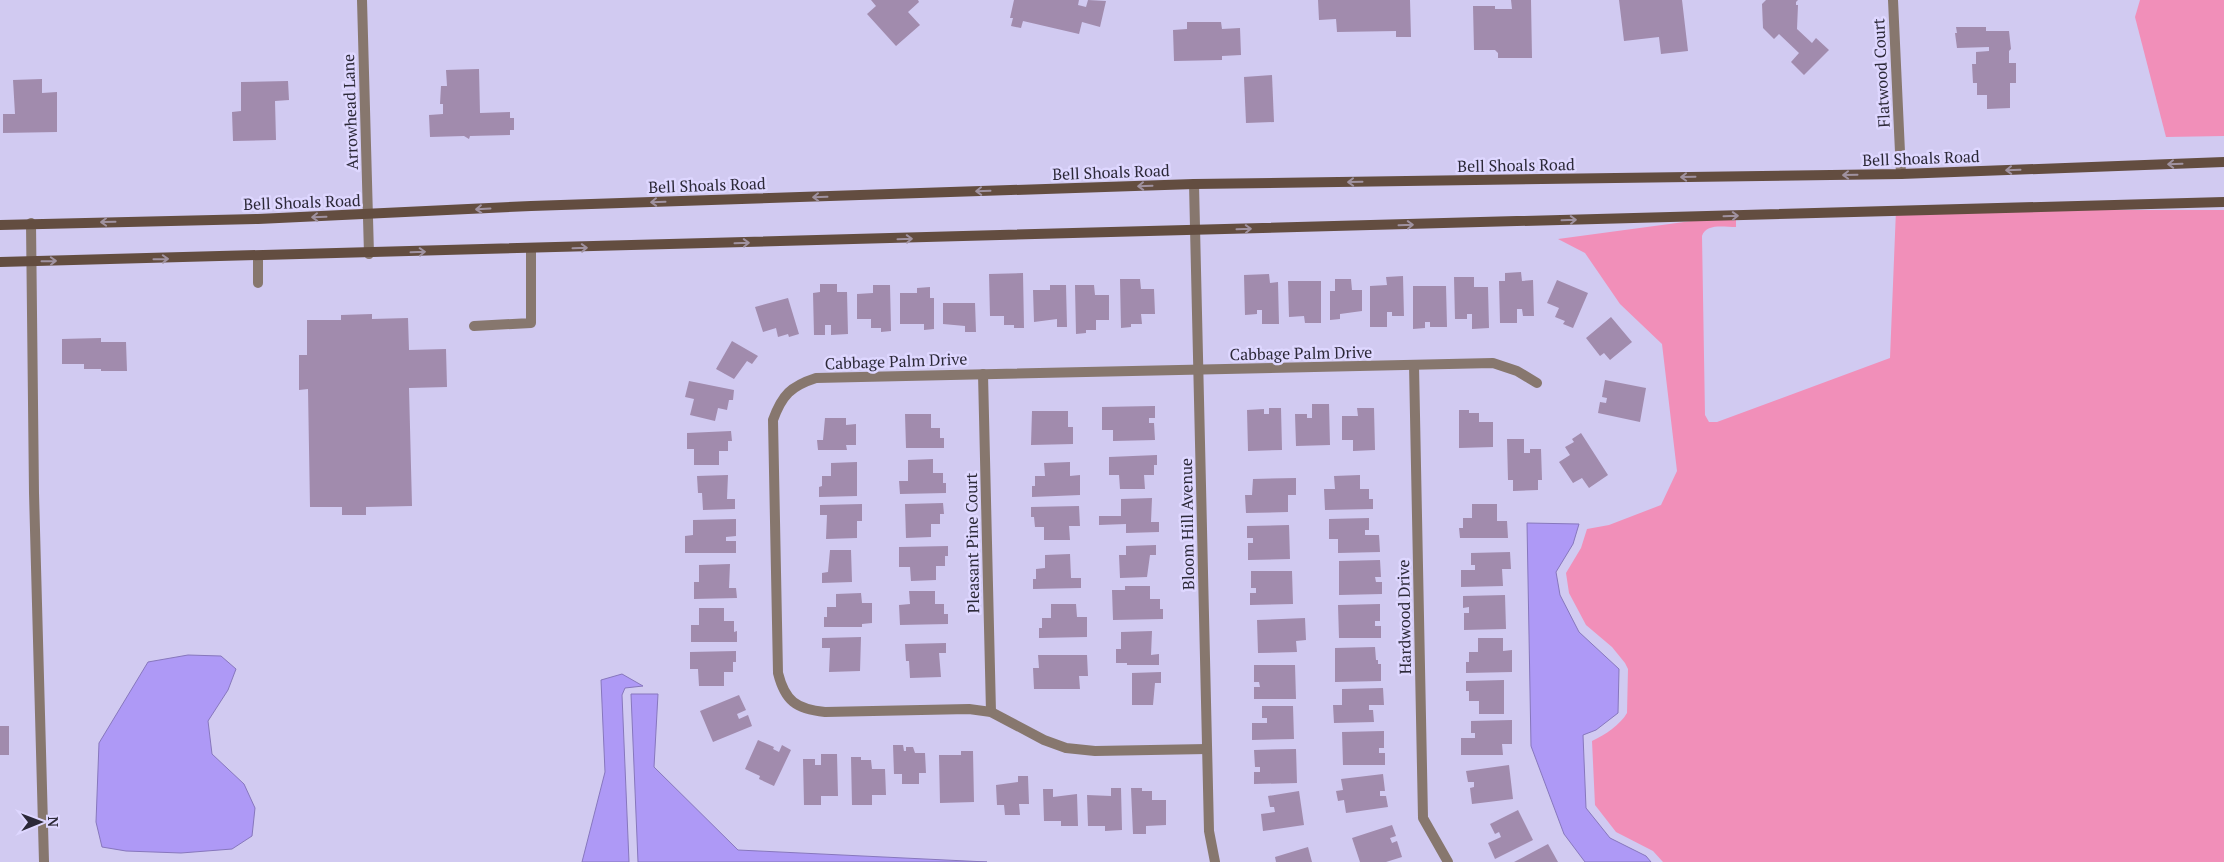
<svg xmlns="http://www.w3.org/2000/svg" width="2224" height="862" font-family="'PT Serif',serif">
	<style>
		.green { fill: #f18fb9 }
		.water { fill: #ae99f6; stroke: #8777bd }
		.building { fill: #a18bad }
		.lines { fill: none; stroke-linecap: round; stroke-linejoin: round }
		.service { stroke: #87776e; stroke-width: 10 }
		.minor { stroke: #87776e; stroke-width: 10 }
		.secondary { stroke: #634d40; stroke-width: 10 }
		.oneway { stroke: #a092a0 }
		.labels { text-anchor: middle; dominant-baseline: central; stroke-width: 5; stroke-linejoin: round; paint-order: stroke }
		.street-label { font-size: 16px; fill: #2c2938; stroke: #ded7ff }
	</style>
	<rect width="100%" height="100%" fill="#d1caf1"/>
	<g class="green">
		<polygon points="2140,0 2224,0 2224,136 2166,137 2135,17"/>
		<path d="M1896,210H2224V862H1663L1653,851L1616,832L1595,805L1592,741C1605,735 1620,725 1627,713L1628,669L1625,663L1612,647L1586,625L1569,593L1566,573L1581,548L1587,529L1609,525L1661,505L1677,471L1662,344L1620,304L1585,253L1558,239L1736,215V227C1724,227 1706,223 1702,236L1705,415L1709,422H1717L1890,358Z"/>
	</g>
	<g class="water">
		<polygon points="1527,523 1579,524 1573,544 1556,572 1560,595 1579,632 1619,669 1618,713 1596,730 1583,735 1586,808 1610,838 1646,856 1651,862 1585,862 1564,834 1531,746"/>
		<polygon points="188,655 221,656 236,669 228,690 208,721 212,754 244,784 255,808 252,836 232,849 181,853 126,851 102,847 96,822 99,743 148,662"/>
		<polygon points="622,674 643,686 625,688 622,695 629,862 582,862 605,772 601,680"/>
		<polygon points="631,694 658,694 654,767 738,850 987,862 638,862"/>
	</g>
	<g class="building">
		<polygon points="871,0 918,0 919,2 908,12 920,25 896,46 867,14 876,6"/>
		<polygon points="1014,0 1079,0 1078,5 1086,7 1088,0 1106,1 1100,27 1082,22 1079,34 1023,21 1021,28 1011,26 1013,18 1010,18"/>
		<polygon points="1318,0 1410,0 1411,37 1396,37 1396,31 1337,32 1336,19 1319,20"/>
		<polygon points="1511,0 1531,0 1532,58 1498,58 1498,53 1495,50 1474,50 1473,6 1495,6 1495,9 1512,9"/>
		<polygon points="1619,0 1682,0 1688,51 1661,54 1659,37 1624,41"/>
		<polygon points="1766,0 1798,0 1796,2 1796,5 1798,5 1797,29 1812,43 1816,38 1829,50 1804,75 1791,62 1799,53 1779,34 1774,39 1763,28 1762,4"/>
		<polygon points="1187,22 1221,22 1222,29 1240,28 1241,55 1222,56 1222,60 1174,61 1173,30 1187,29"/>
		<polygon points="1956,27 1986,27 1986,31 2009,31 2011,49 2009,51 2009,63 2016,63 2016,83 2010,83 2010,108 1987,109 1987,95 1977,95 1977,83 1973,83 1972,64 1976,64 1976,52 1989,51 1989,47 1957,48 1955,33 1957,33"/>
		<polygon points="479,69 480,113 510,112 510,118 514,118 514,130 510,130 510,135 470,136 469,139 464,136 430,137 429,115 443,114 443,104 440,104 441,86 447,86 446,70"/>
		<polygon points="1272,75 1274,122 1246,123 1244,77"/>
		<polygon points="42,79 42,93 57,92 57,132 3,133 3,114 15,114 13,80"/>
		<polygon points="288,81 289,100 275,101 276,140 233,141 232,112 241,111 241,82"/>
		<polygon points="1521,272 1522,281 1533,280 1534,316 1523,316 1522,309 1517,309 1517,323 1500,323 1499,281 1505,281 1505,273"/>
		<polygon points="1023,273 1024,328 1014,328 1014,325 1004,325 1004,316 990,316 989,274"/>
		<polygon points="1269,274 1270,283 1278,282 1279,324 1262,324 1262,310 1257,310 1257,314 1245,315 1244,275"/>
		<polygon points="1403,276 1404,316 1392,316 1392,312 1387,312 1387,327 1370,327 1370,286 1387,285 1386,277"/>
		<polygon points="1454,277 1474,277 1474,287 1488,287 1489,328 1472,329 1472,314 1467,314 1467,319 1455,319"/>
		<polygon points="1120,279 1140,279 1141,289 1154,289 1155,314 1141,314 1142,324 1131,324 1131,327 1121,328"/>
		<polygon points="1335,279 1351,279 1352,290 1362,290 1362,311 1340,314 1340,319 1330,320 1330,291 1335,291"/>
		<polygon points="1557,280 1588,293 1573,328 1563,324 1565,321 1555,317 1559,308 1547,303"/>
		<polygon points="1288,281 1321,281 1321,323 1305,323 1304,316 1289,317"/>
		<polygon points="820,284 837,284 837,292 847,292 848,334 831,335 831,325 825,325 825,335 814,335 813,293 820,292"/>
		<polygon points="873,285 890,285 891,331 881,332 881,328 871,328 871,319 857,319 857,294 873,293"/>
		<polygon points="1050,285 1066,285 1067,327 1057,327 1057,319 1034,322 1033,290 1050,290"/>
		<polygon points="1075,285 1094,285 1095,295 1109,295 1109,320 1096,320 1096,330 1086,330 1086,333 1076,334"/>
		<polygon points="1413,286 1446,286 1447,327 1430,327 1430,322 1425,322 1425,328 1413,329"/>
		<polygon points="930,287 930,298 934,298 934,329 924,330 924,324 900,324 900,293 917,293 917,288"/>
		<polygon points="788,298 799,334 789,337 788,334 778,337 776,328 763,332 755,307"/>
		<polygon points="943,303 975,303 976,332 965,332 965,326 943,324"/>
		<polygon points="372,314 372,319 408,318 409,350 446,349 447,387 409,388 412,506 366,507 366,515 342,515 342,507 310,507 308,389 299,390 299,355 307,355 307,320 341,320 341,315"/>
		<polygon points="1611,317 1632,342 1610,360 1604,353 1600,356 1586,338"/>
		<polygon points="101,338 101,342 126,342 127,371 101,371 101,369 84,369 84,364 62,364 62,339"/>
		<polygon points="732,341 758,356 752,364 747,361 734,379 716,369"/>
		<polygon points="1605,380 1646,388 1640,422 1598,413 1600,402 1606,403 1607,398 1602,397"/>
		<polygon points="689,381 734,390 733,400 729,400 727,410 718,408 715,421 690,415 694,399 685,397"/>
		<polygon points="1312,404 1329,404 1330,445 1296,446 1295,414 1307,414 1307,418 1312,418"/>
		<polygon points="1155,406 1155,418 1149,418 1149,423 1154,423 1155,440 1113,441 1113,430 1102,430 1102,407"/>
		<polygon points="1269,408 1281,408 1282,450 1248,451 1247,410 1264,409 1264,414 1269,414"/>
		<polygon points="1357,408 1374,408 1375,450 1353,451 1353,440 1342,440 1342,416 1358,416"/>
		<polygon points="1459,410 1469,410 1469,413 1479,413 1479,422 1493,422 1493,447 1459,448"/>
		<polygon points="1032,411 1068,411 1068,427 1073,427 1073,444 1031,445"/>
		<polygon points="905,414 931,414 931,428 940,428 940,438 944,438 944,448 906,448"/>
		<polygon points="825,418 846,418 846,425 856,424 856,445 846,445 847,450 818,450 817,440 823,440"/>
		<polygon points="731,431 732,441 728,441 728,451 719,451 719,465 694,465 694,449 687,449 687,433"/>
		<polygon points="1581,433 1608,475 1589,488 1582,478 1573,483 1559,462 1570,455 1565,447 1574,442 1572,439"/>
		<polygon points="1507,439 1524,439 1524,453 1530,453 1530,449 1541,449 1542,480 1538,480 1538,490 1513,491 1513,480 1508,480"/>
		<polygon points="1157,455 1157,465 1154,465 1154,475 1144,475 1145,489 1120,489 1119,475 1109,475 1109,457"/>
		<polygon points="933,459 933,473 943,473 943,483 946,483 946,493 900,494 899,481 908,481 908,460"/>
		<polygon points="857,462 857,496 819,497 819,487 822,486 822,476 831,476 831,463"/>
		<polygon points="1070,462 1070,476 1080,475 1080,495 1032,497 1032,486 1035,486 1035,476 1045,476 1044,463"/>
		<polygon points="728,475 727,499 735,499 735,509 703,510 702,493 698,493 697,476"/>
		<polygon points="1360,475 1360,489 1369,489 1369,499 1373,499 1373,509 1325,510 1324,489 1335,489 1334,476"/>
		<polygon points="1296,478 1296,495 1288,495 1288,512 1246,513 1245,495 1252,495 1253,479"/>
		<polygon points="1152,498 1151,522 1159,522 1159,532 1126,533 1126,524 1099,525 1099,516 1121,516 1121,499"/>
		<polygon points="943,503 944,514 940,514 940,524 931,524 931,537 906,538 905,504"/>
		<polygon points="862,504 862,521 857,521 857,538 826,539 827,515 820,515 820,505"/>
		<polygon points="1472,504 1497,504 1497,521 1507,521 1508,538 1460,538 1459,528 1463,528 1463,518 1472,518"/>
		<polygon points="1079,506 1080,526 1069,526 1070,540 1044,540 1044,527 1035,527 1034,517 1031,517 1031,507"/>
		<polygon points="1369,518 1369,530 1365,530 1365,535 1379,535 1380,552 1338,553 1338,539 1329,539 1329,519"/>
		<polygon points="736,519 736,536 726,537 726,541 736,541 736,553 685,553 685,536 693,535 693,520"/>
		<polygon points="1289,525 1290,559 1248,560 1248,543 1253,543 1253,538 1247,538 1247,526"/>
		<polygon points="1156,545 1156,555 1150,555 1147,577 1120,578 1119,555 1126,555 1126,546"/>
		<polygon points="948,546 948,556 945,556 945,566 936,566 936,580 911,581 910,567 899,567 899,547"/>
		<polygon points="830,550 851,550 852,582 822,583 822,573 828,572"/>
		<polygon points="1510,552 1511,569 1502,569 1503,586 1461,587 1461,570 1475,570 1475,565 1471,565 1471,553"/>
		<polygon points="1070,554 1071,578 1081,578 1081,588 1033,589 1033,579 1036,579 1036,569 1045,568 1045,555"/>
		<polygon points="1380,560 1381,577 1375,577 1376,582 1382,582 1382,594 1339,595 1339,561"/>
		<polygon points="730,564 729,588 736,588 737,598 694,599 694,582 699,582 699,565"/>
		<polygon points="1251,571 1292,571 1293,604 1250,605 1250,593 1256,593 1256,588 1251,588"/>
		<polygon points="1125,586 1150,586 1150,599 1160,599 1160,609 1163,609 1163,619 1113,620 1112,590 1125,590"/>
		<polygon points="909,591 935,591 935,604 944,604 944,614 948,614 948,624 900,625 899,605 910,604"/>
		<polygon points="861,593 862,603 872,603 872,623 862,624 862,627 824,627 824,617 827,617 827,607 836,607 836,594"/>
		<polygon points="1505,595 1506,629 1464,630 1464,613 1469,613 1469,607 1463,608 1463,596"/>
		<polygon points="1051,604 1076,604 1077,617 1087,617 1087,637 1039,638 1039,628 1042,628 1042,618 1051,618"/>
		<polygon points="1380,604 1380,621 1375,621 1375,626 1381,626 1381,638 1339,638 1338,605"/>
		<polygon points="699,608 724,608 724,621 734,621 734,632 737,631 737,642 691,642 691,625 699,625"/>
		<polygon points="1305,618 1306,640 1296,641 1297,652 1258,653 1257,620"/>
		<polygon points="1152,631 1151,655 1159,654 1159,665 1127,665 1127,663 1116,663 1116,649 1121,649 1121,632"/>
		<polygon points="861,637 860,671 829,672 830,648 822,648 822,638"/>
		<polygon points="1478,638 1503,638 1503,651 1512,650 1512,672 1466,673 1466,662 1469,662 1469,652 1478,652"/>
		<polygon points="946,643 946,653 939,653 941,677 910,678 909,661 906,661 905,644"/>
		<polygon points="1375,647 1376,660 1378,660 1378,664 1381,664 1381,681 1335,682 1335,648"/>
		<polygon points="736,651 736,662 733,662 733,672 724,672 724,686 699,686 698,669 690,669 690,652"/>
		<polygon points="1038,655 1087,655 1088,676 1079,676 1080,689 1034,689 1033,668 1039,668"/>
		<polygon points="1254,665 1295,665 1296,699 1254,699 1254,687 1260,687 1259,682 1254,682"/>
		<polygon points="1161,672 1161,683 1155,683 1153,705 1132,705 1132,673"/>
		<polygon points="1504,680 1504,714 1479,714 1479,701 1469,701 1469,691 1466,691 1466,681"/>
		<polygon points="1383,688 1384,705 1369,705 1369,710 1373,710 1374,722 1334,723 1333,705 1342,705 1342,689"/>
		<polygon points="739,695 746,710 737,714 739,719 748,715 752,726 713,742 700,711"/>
		<polygon points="1262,706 1293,706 1294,739 1252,740 1252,723 1267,723 1267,718 1262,718"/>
		<polygon points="1512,720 1512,744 1502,744 1503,755 1461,755 1461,738 1475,738 1475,733 1471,733 1471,721"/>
		<rect x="0" y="726" width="9" height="29"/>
		<polygon points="1384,731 1384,748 1379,748 1379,753 1385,753 1385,765 1343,765 1342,732"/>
		<polygon points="758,740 774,747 773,749 779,752 782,745 791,750 774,786 759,779 760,776 745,769"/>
		<polygon points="893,745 903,745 904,751 906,751 906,747 913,747 915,753 925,753 926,773 919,773 919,784 902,784 902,774 894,774"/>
		<polygon points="1296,749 1297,783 1254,784 1254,772 1260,772 1260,767 1255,767 1254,750"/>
		<polygon points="961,751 973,751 974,802 940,803 939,755 961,755"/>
		<polygon points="821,754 837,754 838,796 821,796 821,805 804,805 803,759 815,759 815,765 821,765"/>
		<polygon points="851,757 861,757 861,760 871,760 872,769 885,769 886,795 872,795 872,805 852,805"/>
		<polygon points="1509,765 1513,799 1472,804 1470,788 1474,787 1474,782 1468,782 1466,771"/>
		<polygon points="1383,774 1385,791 1380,791 1380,796 1386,796 1388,807 1346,813 1344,800 1338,801 1336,791 1343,790 1341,779"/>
		<polygon points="1018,776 1028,776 1029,804 1019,804 1020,815 1005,815 1004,805 997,805 996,785 1018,782"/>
		<polygon points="1111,788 1121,788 1122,830 1105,831 1105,826 1088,826 1087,795 1111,796"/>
		<polygon points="1131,788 1142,788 1142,791 1152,791 1152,800 1166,800 1166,825 1146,826 1146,834 1133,834"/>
		<polygon points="1043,789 1053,789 1053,797 1077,794 1078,826 1061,826 1061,821 1044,821"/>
		<polygon points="1299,791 1304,825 1263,831 1261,814 1275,812 1274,807 1270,807 1268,796"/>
		<polygon points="1518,810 1533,840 1495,859 1488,843 1501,837 1499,832 1495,834 1490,824"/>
		<polygon points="1392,825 1396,836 1390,838 1392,843 1397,841 1402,857 1386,862 1360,862 1352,838"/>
		<polygon points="1548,844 1558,862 1514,862"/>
		<polygon points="1308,847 1312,862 1276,862 1275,857"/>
	</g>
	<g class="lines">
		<g class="service">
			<polyline points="31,223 34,493 44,862"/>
			<polyline points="258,257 258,283"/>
			<polyline points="474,326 531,323 531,249"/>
		</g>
		<g class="minor">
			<polyline points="362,0 369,254"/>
			<polyline points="1893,0 1901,174"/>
			<polyline points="1194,184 1209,831 1215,862"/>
			<polyline points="1414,365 1423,818 1448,862"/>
			<polyline points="983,374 991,712"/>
			<path d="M1207,749L1095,751L1066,748L1044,740L991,712L969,709L825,712C796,709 785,701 778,673L773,420C782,395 791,386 816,378L1493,363L1517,371L1537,383"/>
		</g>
		<g class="secondary">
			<polyline points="0,225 258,219 531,206 1194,184 1901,174 2224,162"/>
			<polyline points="0,262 2224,202"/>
		</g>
	</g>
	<defs><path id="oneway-shaft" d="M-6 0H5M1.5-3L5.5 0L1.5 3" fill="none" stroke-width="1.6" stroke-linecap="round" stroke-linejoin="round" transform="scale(1.25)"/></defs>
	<g class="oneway">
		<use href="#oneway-shaft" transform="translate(2175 164) rotate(178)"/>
		<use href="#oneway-shaft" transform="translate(2013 170) rotate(178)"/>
		<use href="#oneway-shaft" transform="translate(1850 175) rotate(179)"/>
		<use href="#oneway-shaft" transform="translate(1688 177) rotate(179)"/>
		<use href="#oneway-shaft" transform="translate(1355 182) rotate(179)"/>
		<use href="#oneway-shaft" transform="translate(1145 186) rotate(178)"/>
		<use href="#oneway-shaft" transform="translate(983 191) rotate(178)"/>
		<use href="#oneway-shaft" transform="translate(820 197) rotate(178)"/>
		<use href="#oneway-shaft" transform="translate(658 202) rotate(178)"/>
		<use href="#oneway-shaft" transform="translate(483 209) rotate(177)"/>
		<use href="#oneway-shaft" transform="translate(1731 216) rotate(-2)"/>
		<use href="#oneway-shaft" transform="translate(319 217) rotate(178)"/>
		<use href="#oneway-shaft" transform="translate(1569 220) rotate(-2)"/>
		<use href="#oneway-shaft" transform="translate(108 222) rotate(179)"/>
		<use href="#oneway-shaft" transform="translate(1406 225) rotate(-2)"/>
		<use href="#oneway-shaft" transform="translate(1244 229) rotate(-2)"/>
		<use href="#oneway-shaft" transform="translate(905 239) rotate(-2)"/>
		<use href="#oneway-shaft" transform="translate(742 243) rotate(-2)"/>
		<use href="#oneway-shaft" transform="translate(580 248) rotate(-2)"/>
		<use href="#oneway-shaft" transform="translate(418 252) rotate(-2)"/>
		<use href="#oneway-shaft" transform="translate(161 259) rotate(-1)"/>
		<use href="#oneway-shaft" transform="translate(49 261) rotate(-1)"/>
	</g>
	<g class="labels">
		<g class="street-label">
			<text transform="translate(1881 73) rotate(-93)">Flatwood Court</text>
			<text transform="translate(350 112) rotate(-92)">Arrowhead Lane</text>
			<text transform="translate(1921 158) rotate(-2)">Bell Shoals Road</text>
			<text transform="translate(1516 165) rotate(-1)">Bell Shoals Road</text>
			<text transform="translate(1111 172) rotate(-2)">Bell Shoals Road</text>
			<text transform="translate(707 185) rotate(-2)">Bell Shoals Road</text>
			<text transform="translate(302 202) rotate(-2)">Bell Shoals Road</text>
			<text transform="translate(1301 353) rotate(-1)">Cabbage Palm Drive</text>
			<text transform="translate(896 361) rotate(-2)">Cabbage Palm Drive</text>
			<text transform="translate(1187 524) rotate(-91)">Bloom Hill Avenue</text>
			<text transform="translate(972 543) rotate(-91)">Pleasant Pine Court</text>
			<text transform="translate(1404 617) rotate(-91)">Hardwood Drive</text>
		</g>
	</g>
	<g transform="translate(40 822) rotate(89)" stroke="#ded7ff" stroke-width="4" paint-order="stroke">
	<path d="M0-4L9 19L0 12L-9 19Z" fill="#2c2938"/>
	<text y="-8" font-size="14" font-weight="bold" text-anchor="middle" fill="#2c2938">N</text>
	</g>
</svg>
